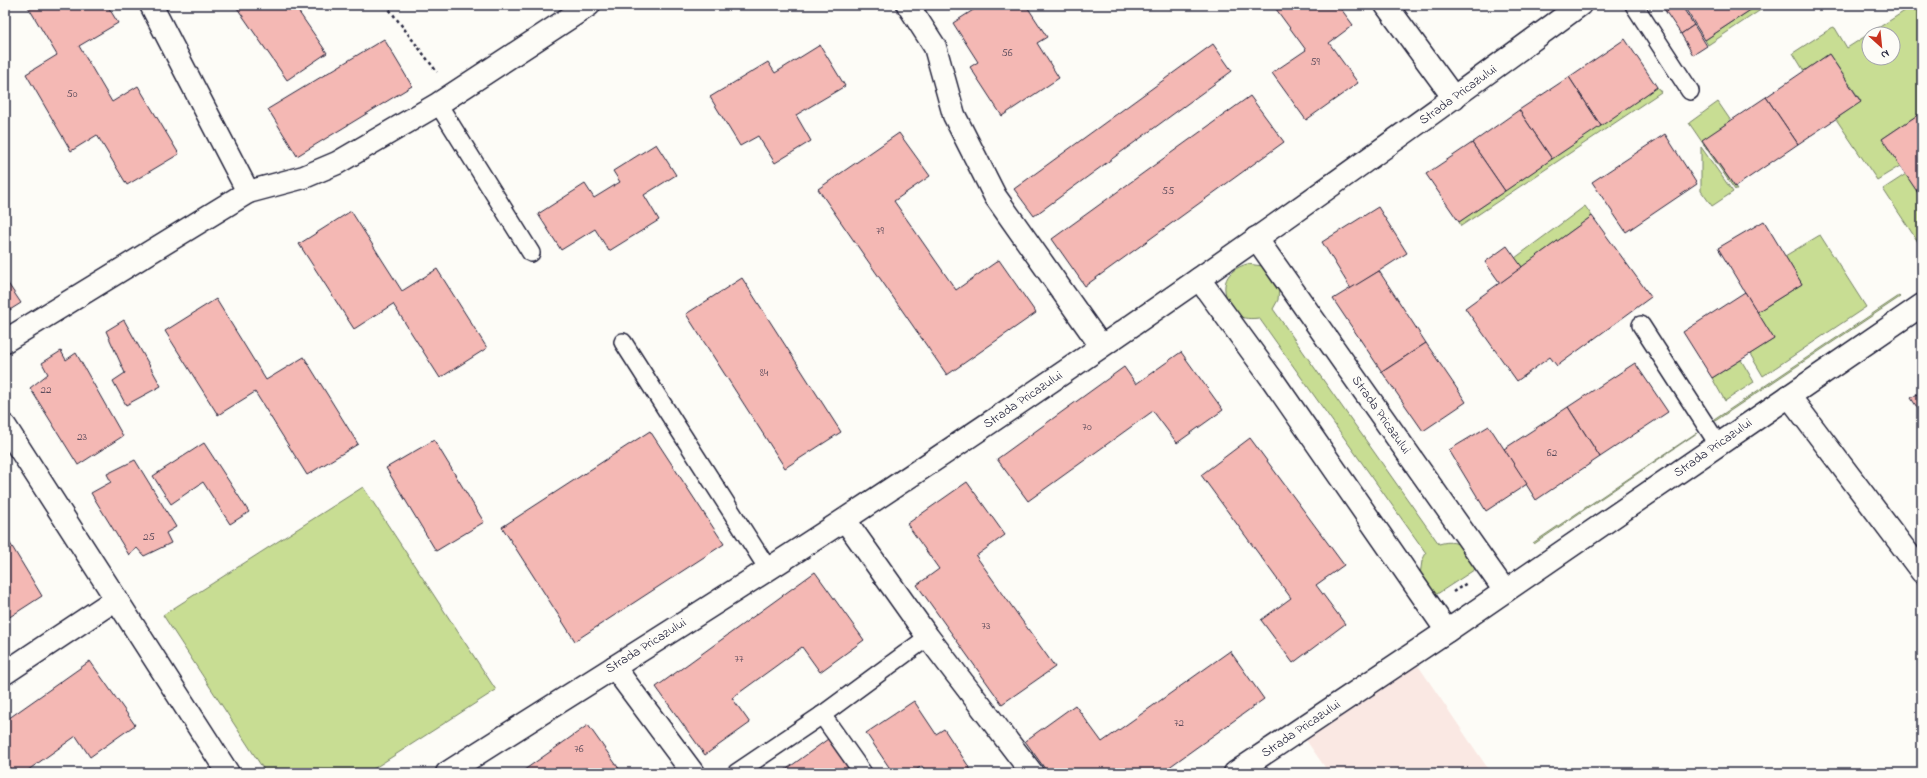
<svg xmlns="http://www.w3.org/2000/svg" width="1927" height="778" font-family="'Indie Flower',sans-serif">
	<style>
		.built { fill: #fae8e3 }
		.green { fill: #c8dd93; stroke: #758067; fill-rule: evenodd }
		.building { fill: #f4b8b4; stroke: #22223b }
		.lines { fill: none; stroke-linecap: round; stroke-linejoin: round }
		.service-casing { stroke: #22223b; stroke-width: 20 }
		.minor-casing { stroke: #22223b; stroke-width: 25 }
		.tertiary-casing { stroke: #22223b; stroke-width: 25 }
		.path { stroke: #22223b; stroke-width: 2.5; stroke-dasharray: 3 3; stroke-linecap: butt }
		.service { stroke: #fdfcf7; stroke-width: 17 }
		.minor { stroke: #fdfcf7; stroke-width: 22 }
		.tertiary { stroke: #fdfcf7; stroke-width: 22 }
		.labels { text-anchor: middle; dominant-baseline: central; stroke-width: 3; stroke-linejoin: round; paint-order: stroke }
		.number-label { font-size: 11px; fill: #564859 }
		.street-label { font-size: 13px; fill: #22223b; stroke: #fdfcf7 }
	</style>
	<rect width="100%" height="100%" fill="#fdfcf7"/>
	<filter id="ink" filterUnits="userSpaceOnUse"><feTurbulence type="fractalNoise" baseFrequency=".025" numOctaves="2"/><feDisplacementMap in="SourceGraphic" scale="8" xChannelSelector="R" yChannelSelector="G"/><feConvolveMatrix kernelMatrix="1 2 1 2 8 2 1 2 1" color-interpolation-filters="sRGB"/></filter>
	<g filter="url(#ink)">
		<polygon class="built" points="1411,655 1491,773 1329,773 1299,730"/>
		<g class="green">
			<polygon points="1758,5 1768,5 1708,45 1705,40"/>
			<path d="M1914,5H1922V112L1882,139L1900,166L1877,180L1836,119L1861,101L1829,54L1804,71L1793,53L1833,27L1835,28L1847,48ZM1869,34H1893V58H1869Z"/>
			<polygon points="1657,87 1661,92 1461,226 1459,222"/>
			<polygon points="1718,102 1731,121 1702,141 1737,190 1735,190 1689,123"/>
			<polygon points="1701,147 1733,192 1712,206 1701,191"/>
			<polygon points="1906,174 1922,199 1922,248 1883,189"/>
			<polygon points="1585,206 1592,216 1522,267 1515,258"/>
			<polygon points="1820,235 1866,307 1763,376 1750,354 1774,339 1757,312 1802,284 1785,256"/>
			<path d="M1247,264L1263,266L1279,288L1278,300L1273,309L1439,544C1462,537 1467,552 1477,568L1434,596L1420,575L1422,561L1426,553L1259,318C1251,319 1243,319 1237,315C1234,312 1232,308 1230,304C1219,286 1226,270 1247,264Z"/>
			<polygon points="1899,296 1900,297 1715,421 1714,420"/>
			<polygon points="1741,360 1754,382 1725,401 1712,378"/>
			<polygon points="1696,433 1697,433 1534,544 1533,543"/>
			<polygon points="363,487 496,690 367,773 266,773 163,615"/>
		</g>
		<g class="building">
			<polygon points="27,5 107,5 118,23 79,46 112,102 138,86 179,154 127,185 97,135 71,151 26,74 57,55"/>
			<polygon points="235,5 294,5 327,53 287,80"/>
			<polygon points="981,5 1026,5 1047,37 1037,43 1059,78 1002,116 970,67 978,62 953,23"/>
			<polygon points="1273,5 1338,5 1353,25 1329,43 1358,83 1306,120 1272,73 1306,50"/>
			<polygon points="1662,5 1676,5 1666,12"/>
			<polygon points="1676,5 1681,5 1694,25 1681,34 1666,12"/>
			<polygon points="1683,5 1758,5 1705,40"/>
			<polygon points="1694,25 1707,46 1693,55 1681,34"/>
			<polygon points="384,39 412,86 297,156 268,109"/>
			<polygon points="1625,39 1657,87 1601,126 1569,77"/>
			<polygon points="1213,44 1232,71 1034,216 1014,189"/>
			<polygon points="820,45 845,86 796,115 811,141 775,163 758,136 740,146 710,97 768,62 775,73"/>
			<polygon points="1829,54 1861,102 1798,144 1766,97"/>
			<polygon points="1569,77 1601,126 1552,159 1519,110"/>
			<polygon points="1250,96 1284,142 1085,286 1052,239"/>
			<polygon points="1766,97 1798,144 1735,187 1702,140"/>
			<polygon points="1519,110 1552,159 1505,191 1472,143"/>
			<polygon points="1922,112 1922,199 1882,139"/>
			<polygon points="899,133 930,176 894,201 956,290 999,260 1036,313 947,375 818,189"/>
			<polygon points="1665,134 1697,184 1626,232 1592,182"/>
			<polygon points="1472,143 1505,191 1459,222 1426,174"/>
			<polygon points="656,144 676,175 644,195 659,220 609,251 595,229 561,250 538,214 585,184 594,198 620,182 613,171"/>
			<polygon points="1378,207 1407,253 1351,289 1322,242"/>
			<polygon points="351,211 402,291 437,269 487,348 440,378 393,304 354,329 299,244"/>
			<polygon points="1592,216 1651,297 1557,366 1550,357 1517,381 1465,308"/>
			<polygon points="1764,221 1802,284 1757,312 1718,248"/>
			<polygon points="1507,246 1522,267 1500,283 1485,262"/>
			<polygon points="1379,271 1426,343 1382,372 1333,299"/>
			<polygon points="742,278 841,432 785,468 686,314"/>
			<polygon points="5,279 21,303 5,313"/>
			<polygon points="1745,292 1774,339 1712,378 1683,332"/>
			<polygon points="216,299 266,380 304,357 358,444 307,475 255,392 218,415 165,331"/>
			<polygon points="124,320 161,386 126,405 113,381 125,373 106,331"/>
			<polygon points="1426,343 1466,402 1423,431 1382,372"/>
			<polygon points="61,351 66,360 76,353 123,436 78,465 30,388 48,374 42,363"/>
			<polygon points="1181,352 1223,410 1177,443 1153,411 1028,501 997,459 1124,367 1136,384"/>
			<polygon points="1635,363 1668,412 1600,457 1568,407"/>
			<polygon points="1922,391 1922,415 1911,398"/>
			<polygon points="1568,407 1600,457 1536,500 1504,449"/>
			<polygon points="1489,426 1527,484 1486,511 1449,450"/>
			<polygon points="650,431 724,544 575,641 502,527"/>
			<polygon points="1250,438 1344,565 1316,585 1345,624 1293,663 1261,620 1291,598 1201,475"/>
			<polygon points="434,440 484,522 436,551 386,468"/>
			<polygon points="204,443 249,512 230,524 203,482 171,504 153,476"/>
			<polygon points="135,460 176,527 166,533 171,543 144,556 137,548 129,555 91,493 111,482 107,474"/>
			<polygon points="967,482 1005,535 976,556 1055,667 1002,704 917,585 939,569 907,524"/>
			<polygon points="5,535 42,596 5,620"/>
			<polygon points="815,572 864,640 820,672 802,647 732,698 750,723 705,755 656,687"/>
			<polygon points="1230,651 1264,699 1161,773 1123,773 1119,767 1111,773 1048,773 1025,741 1075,705 1102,742"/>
			<polygon points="90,661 135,725 90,757 76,736 24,773 5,773 5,721"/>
			<polygon points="914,701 936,734 944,729 973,773 921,773 925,770 922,766 911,773 893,773 866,733"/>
			<polygon points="588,725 622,773 520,773"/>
			<polygon points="828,739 853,773 786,773 784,771"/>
		</g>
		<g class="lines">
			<defs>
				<g id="service">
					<polyline points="1634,5 1690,91"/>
					<polyline points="438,104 531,253"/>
					<polyline points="1641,325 1718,444"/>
					<polyline points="623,342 768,569"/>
					<polyline points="822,715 863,773"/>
					<polyline points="736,773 822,715 928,637"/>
				</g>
				<g id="minor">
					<polyline points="908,5 935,47 954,115 995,196 1101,346"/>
					<polyline points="1386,5 1454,98"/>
					<polyline points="248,192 304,177 337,163 438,104 589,5"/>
					<polyline points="1256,238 1505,591"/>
					<polyline points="1199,279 1272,379 1447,631"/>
					<polyline points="5,341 248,192 151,5"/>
					<polyline points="1789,396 1922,572"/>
					<polyline points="5,426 228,773"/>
					<polyline points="845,520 928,637 1032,773"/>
					<polyline points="614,667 693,773"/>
					<polyline points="5,673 116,599"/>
					<path d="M447,773C580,688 715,605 847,518C1096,354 1340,182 1580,5"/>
				</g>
				<polyline id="tertiary" points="1235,773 1447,631 1922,305"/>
			</defs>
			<use href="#service" class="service-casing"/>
			<use href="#minor" class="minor-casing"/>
			<use href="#tertiary" class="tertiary-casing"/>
			<g class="path">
				<polyline points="386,5 437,72"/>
				<polyline points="1453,592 1467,583"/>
			</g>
			<use href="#service" class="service"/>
			<use href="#minor" class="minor"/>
			<use href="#tertiary" class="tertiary"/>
		</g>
	</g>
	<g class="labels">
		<g class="number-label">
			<text x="1007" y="53">56</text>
			<text x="1315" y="62">59</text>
			<text x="72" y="94">50</text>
			<text x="1168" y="191">55</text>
			<text x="880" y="231">79</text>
			<text x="764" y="373">84</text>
			<text x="46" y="390">22</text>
			<text x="1087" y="427">70</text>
			<text x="82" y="437">23</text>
			<text x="1552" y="453">62</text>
			<text x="149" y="537">25</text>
			<text x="986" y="626">73</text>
			<text x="739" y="659">77</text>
			<text x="1179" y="723">72</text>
			<text x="579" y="749">76</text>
		</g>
		<g class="street-label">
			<text transform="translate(1458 95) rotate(-36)">Strada Pricazului</text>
			<text transform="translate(1023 400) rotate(-34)">Strada Pricazului</text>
			<text transform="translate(1381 415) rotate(55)">Strada Pricazului</text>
			<text transform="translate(1713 448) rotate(-35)">Strada Pricazului</text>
			<text transform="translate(646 646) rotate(-32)">Strada Pricazului</text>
			<text transform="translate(1301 729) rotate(-34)">Strada Pricazului</text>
		</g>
	</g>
	<rect width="1927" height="778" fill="none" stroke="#fdfcf7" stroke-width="20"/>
	<rect x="10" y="10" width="1907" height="758" fill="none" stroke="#22223b" stroke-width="1.5" filter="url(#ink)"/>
	<g transform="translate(1881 46) rotate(153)"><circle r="19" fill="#fdfcf7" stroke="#a5a5ac"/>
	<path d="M0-3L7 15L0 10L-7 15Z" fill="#c8321e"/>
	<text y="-6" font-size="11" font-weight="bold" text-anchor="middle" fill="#22223b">N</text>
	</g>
</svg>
